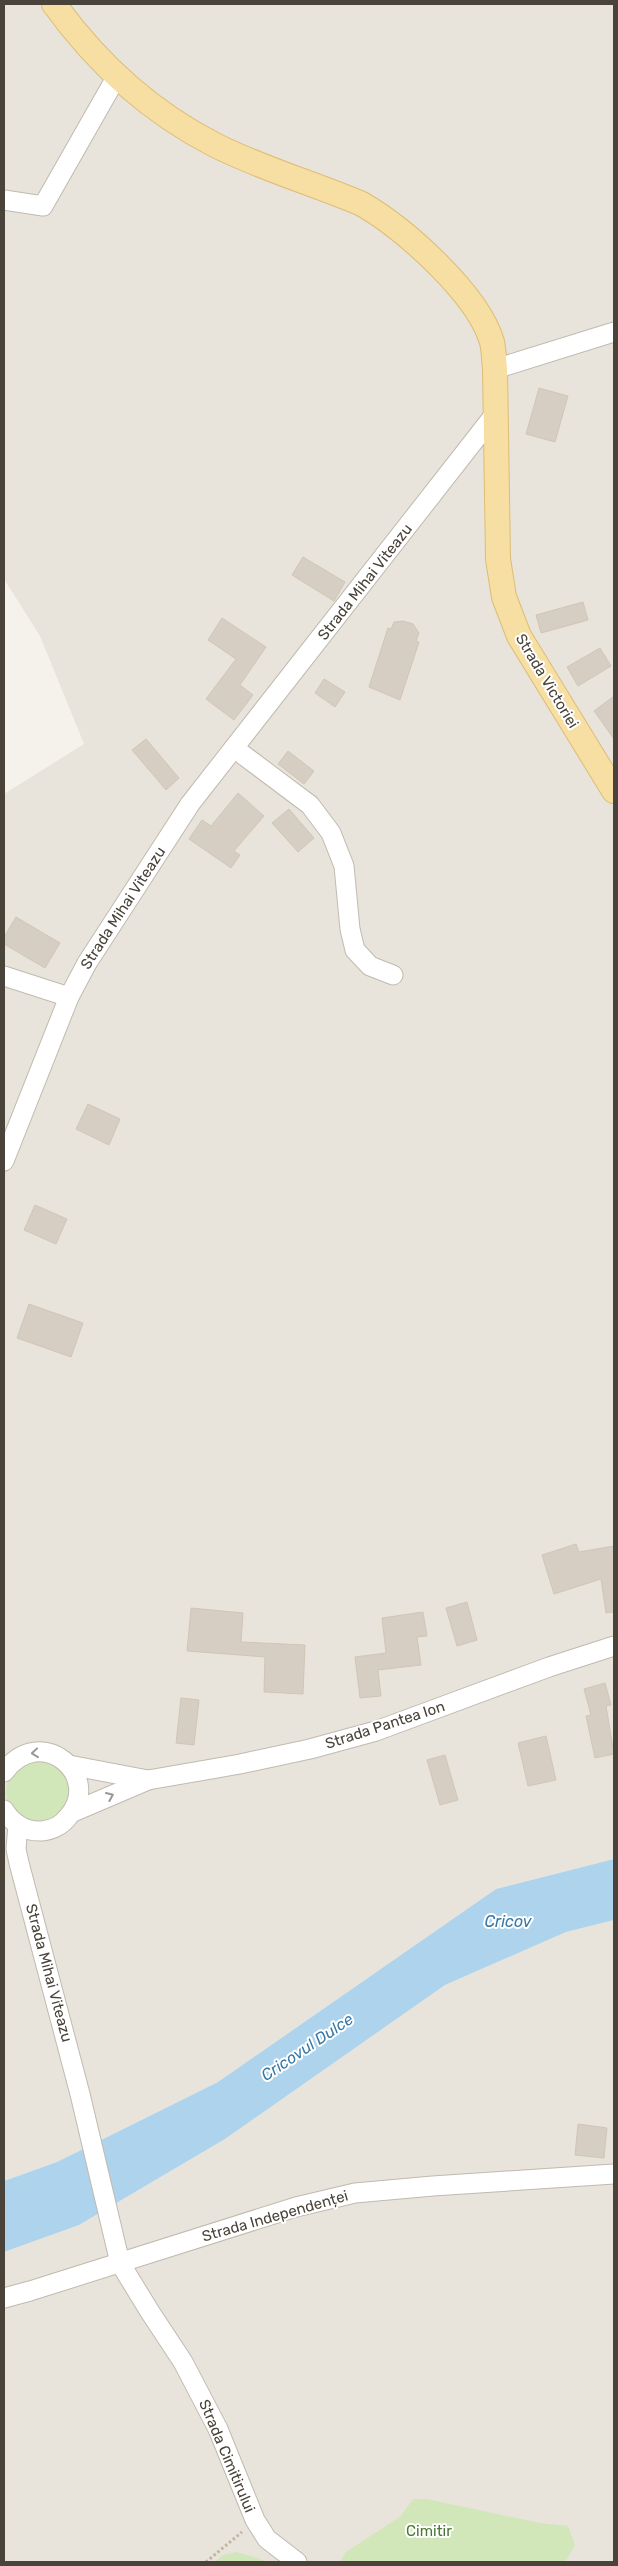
<svg xmlns="http://www.w3.org/2000/svg" width="618" height="2566" font-family="Rubik,sans-serif">
	<style>
		.residential { fill: #e8e4db }
		.green { fill: #d1e6b9 }
		.water { fill: #aed3ec }
		.building { fill: #d6cec2; stroke: #d0c6b6 }
		.lines { fill: none; stroke-linecap: round; stroke-linejoin: round }
		.minor-casing { stroke: #c0baaf; stroke-width: 21 }
		.major-casing { stroke: #dcbd73; stroke-width: 26 }
		.path { stroke: #c1b6a1; stroke-width: 3; stroke-dasharray: 2.5 2.5; stroke-linecap: butt }
		.minor { stroke: #fff; stroke-width: 19 }
		.major { stroke: #f7dfa3; stroke-width: 24 }
		.oneway { stroke: #9b9893 }
		.labels { text-anchor: middle; dominant-baseline: central; stroke-width: 4; stroke-linejoin: round; paint-order: stroke }
		.street-label { font-size: 15px; fill: #49433a; stroke: #fff }
		.park-label { font-size: 15px; fill: #4b7831; stroke: #fff }
		.water-label { font-size: 16px; font-style: italic; fill: #3878a6; stroke: #fff }
	</style>
	<rect width="100%" height="100%" fill="#f5f2ec"/>
	<g class="residential">
		<polygon points="4,4 614,4 614,1859 496,1889 218,2082 57,2162 4,2181 4,794 84,744 40,636 4,579"/>
		<polygon points="614,1920 614,2562 4,2562 4,2252 79,2225 225,2139 445,1985 566,1932"/>
	</g>
	<g class="green">
		<circle cx="38" cy="1792" r="32"/>
		<polygon points="413,2499 427,2499 540,2523 568,2526 575,2545 565,2562 340,2562 346,2552 401,2516"/>
		<polygon points="237,2552 269,2562 215,2562 223,2555"/>
	</g>
	<polygon class="water" points="614,1859 614,1920 566,1932 445,1985 225,2139 79,2225 4,2252 4,2181 57,2162 218,2082 496,1889"/>
	<g class="building">
		<polygon points="539,388 568,396 555,442 526,434"/>
		<polygon points="303,557 345,582 334,601 292,575"/>
		<polygon points="583,602 588,620 541,633 536,615"/>
		<polygon points="222,618 266,647 240,685 253,695 234,720 206,699 236,659 208,640"/>
		<polygon points="403,621 413,624 419,633 416,641 419,642 400,700 369,687 388,628 391,629 394,622"/>
		<polygon points="600,648 611,666 578,686 567,667"/>
		<polygon points="324,679 345,692 335,707 315,693"/>
		<polygon points="614,696 614,739 594,711"/>
		<polygon points="146,739 179,778 166,790 132,750"/>
		<polygon points="288,751 314,771 304,784 278,764"/>
		<polygon points="238,793 264,816 234,851 240,855 231,868 189,839 202,820 211,826"/>
		<polygon points="289,809 314,838 298,852 272,823"/>
		<polygon points="16,917 60,943 45,968 4,944 4,937"/>
		<polygon points="88,1104 120,1119 109,1145 76,1129"/>
		<polygon points="35,1205 67,1219 56,1244 24,1230"/>
		<polygon points="29,1304 83,1323 71,1357 17,1338"/>
		<polygon points="576,1544 579,1552 614,1546 614,1612 606,1613 601,1579 554,1594 542,1555"/>
		<polygon points="467,1602 477,1640 457,1646 446,1608"/>
		<polygon points="191,1608 243,1613 241,1642 305,1645 303,1694 264,1692 265,1657 187,1651"/>
		<polygon points="423,1612 427,1636 417,1637 421,1665 378,1670 381,1696 360,1698 355,1657 386,1653 382,1618"/>
		<polygon points="605,1683 611,1705 606,1706 614,1754 595,1758 586,1716 591,1715 584,1689"/>
		<polygon points="181,1698 199,1700 194,1745 176,1743"/>
		<polygon points="546,1736 556,1780 528,1786 518,1743"/>
		<polygon points="445,1755 458,1800 440,1805 427,1760"/>
		<polygon points="578,2124 607,2128 604,2158 575,2155"/>
	</g>
	<g class="lines">
		<defs>
			<g id="minor">
				<polyline points="4,200 43,206 117,76"/>
				<polyline points="495,369 614,332"/>
				<polyline points="234,748 310,805 331,833 344,866 350,929 355,950 370,966 393,975"/>
				<polyline points="4,976 69,997"/>
				<polyline points="4,1161 69,997 87,963 190,804 495,414"/>
				<polyline points="69,1765 148,1780"/>
				<path d="M4,1772C41,1722 104,1776 68,1817C62,1825 52,1830 42,1831C25,1832 12,1823 4,1810"/>
				<polyline points="73,1812 148,1780 240,1764 310,1749 376,1731 549,1667 614,1646"/>
				<polyline points="18,1825 16,1849 19,1863 80,2094 120,2263 150,2312 183,2362 218,2429 255,2520 267,2539 297,2562"/>
				<polyline points="4,2298 30,2291 296,2207 355,2193 433,2186 614,2174"/>
			</g>
			<path id="major" d="M54,4C96,62 150,112 215,145C260,168 315,184 362,204C405,229 478,294 492,342C494,351 494,360 495,369L498,559L504,597L519,636L614,791"/>
		</defs>
		<use href="#minor" class="minor-casing"/>
		<use href="#major" class="major-casing"/>
		<polyline class="path" points="206,2562 242,2532"/>
		<use href="#minor" class="minor"/>
		<use href="#major" class="major"/>
	</g>
	<defs><path id="oneway-chevron" d="M-2-3.5L2.5 0L-2 3.5" fill="none" stroke-width="1.6" stroke-linecap="round" stroke-linejoin="round" transform="scale(1.25)"/></defs>
	<g class="oneway">
		<use href="#oneway-chevron" transform="translate(35 1753) rotate(174)"/>
		<use href="#oneway-chevron" transform="translate(110 1796) rotate(-23)"/>
	</g>
	<g class="labels">
		<g class="street-label">
			<text transform="translate(365 582) rotate(-52)">Strada Mihai Viteazu</text>
			<text transform="translate(547 681) rotate(59)">Strada Victoriei</text>
			<text transform="translate(123 908) rotate(-57)">Strada Mihai Viteazu</text>
			<text transform="translate(385 1725) rotate(-18)">Strada Pantea Ion</text>
			<text transform="translate(49 1973) rotate(75)">Strada Mihai Viteazu</text>
			<text transform="translate(275 2216) rotate(-16)">Strada Independenței</text>
			<text transform="translate(227 2456) rotate(67)">Strada Cimitirului</text>
		</g>
		<g class="park-label">
			<text x="429" y="2531">Cimitir</text>
		</g>
		<g class="water-label">
			<text x="508" y="1921">Cricov</text>
			<text transform="translate(307 2047) rotate(-34)">Cricovul Dulce</text>
		</g>
	</g>
	<rect width="618" height="2566" fill="none" stroke="#49433a" stroke-width="10"/>
</svg>
